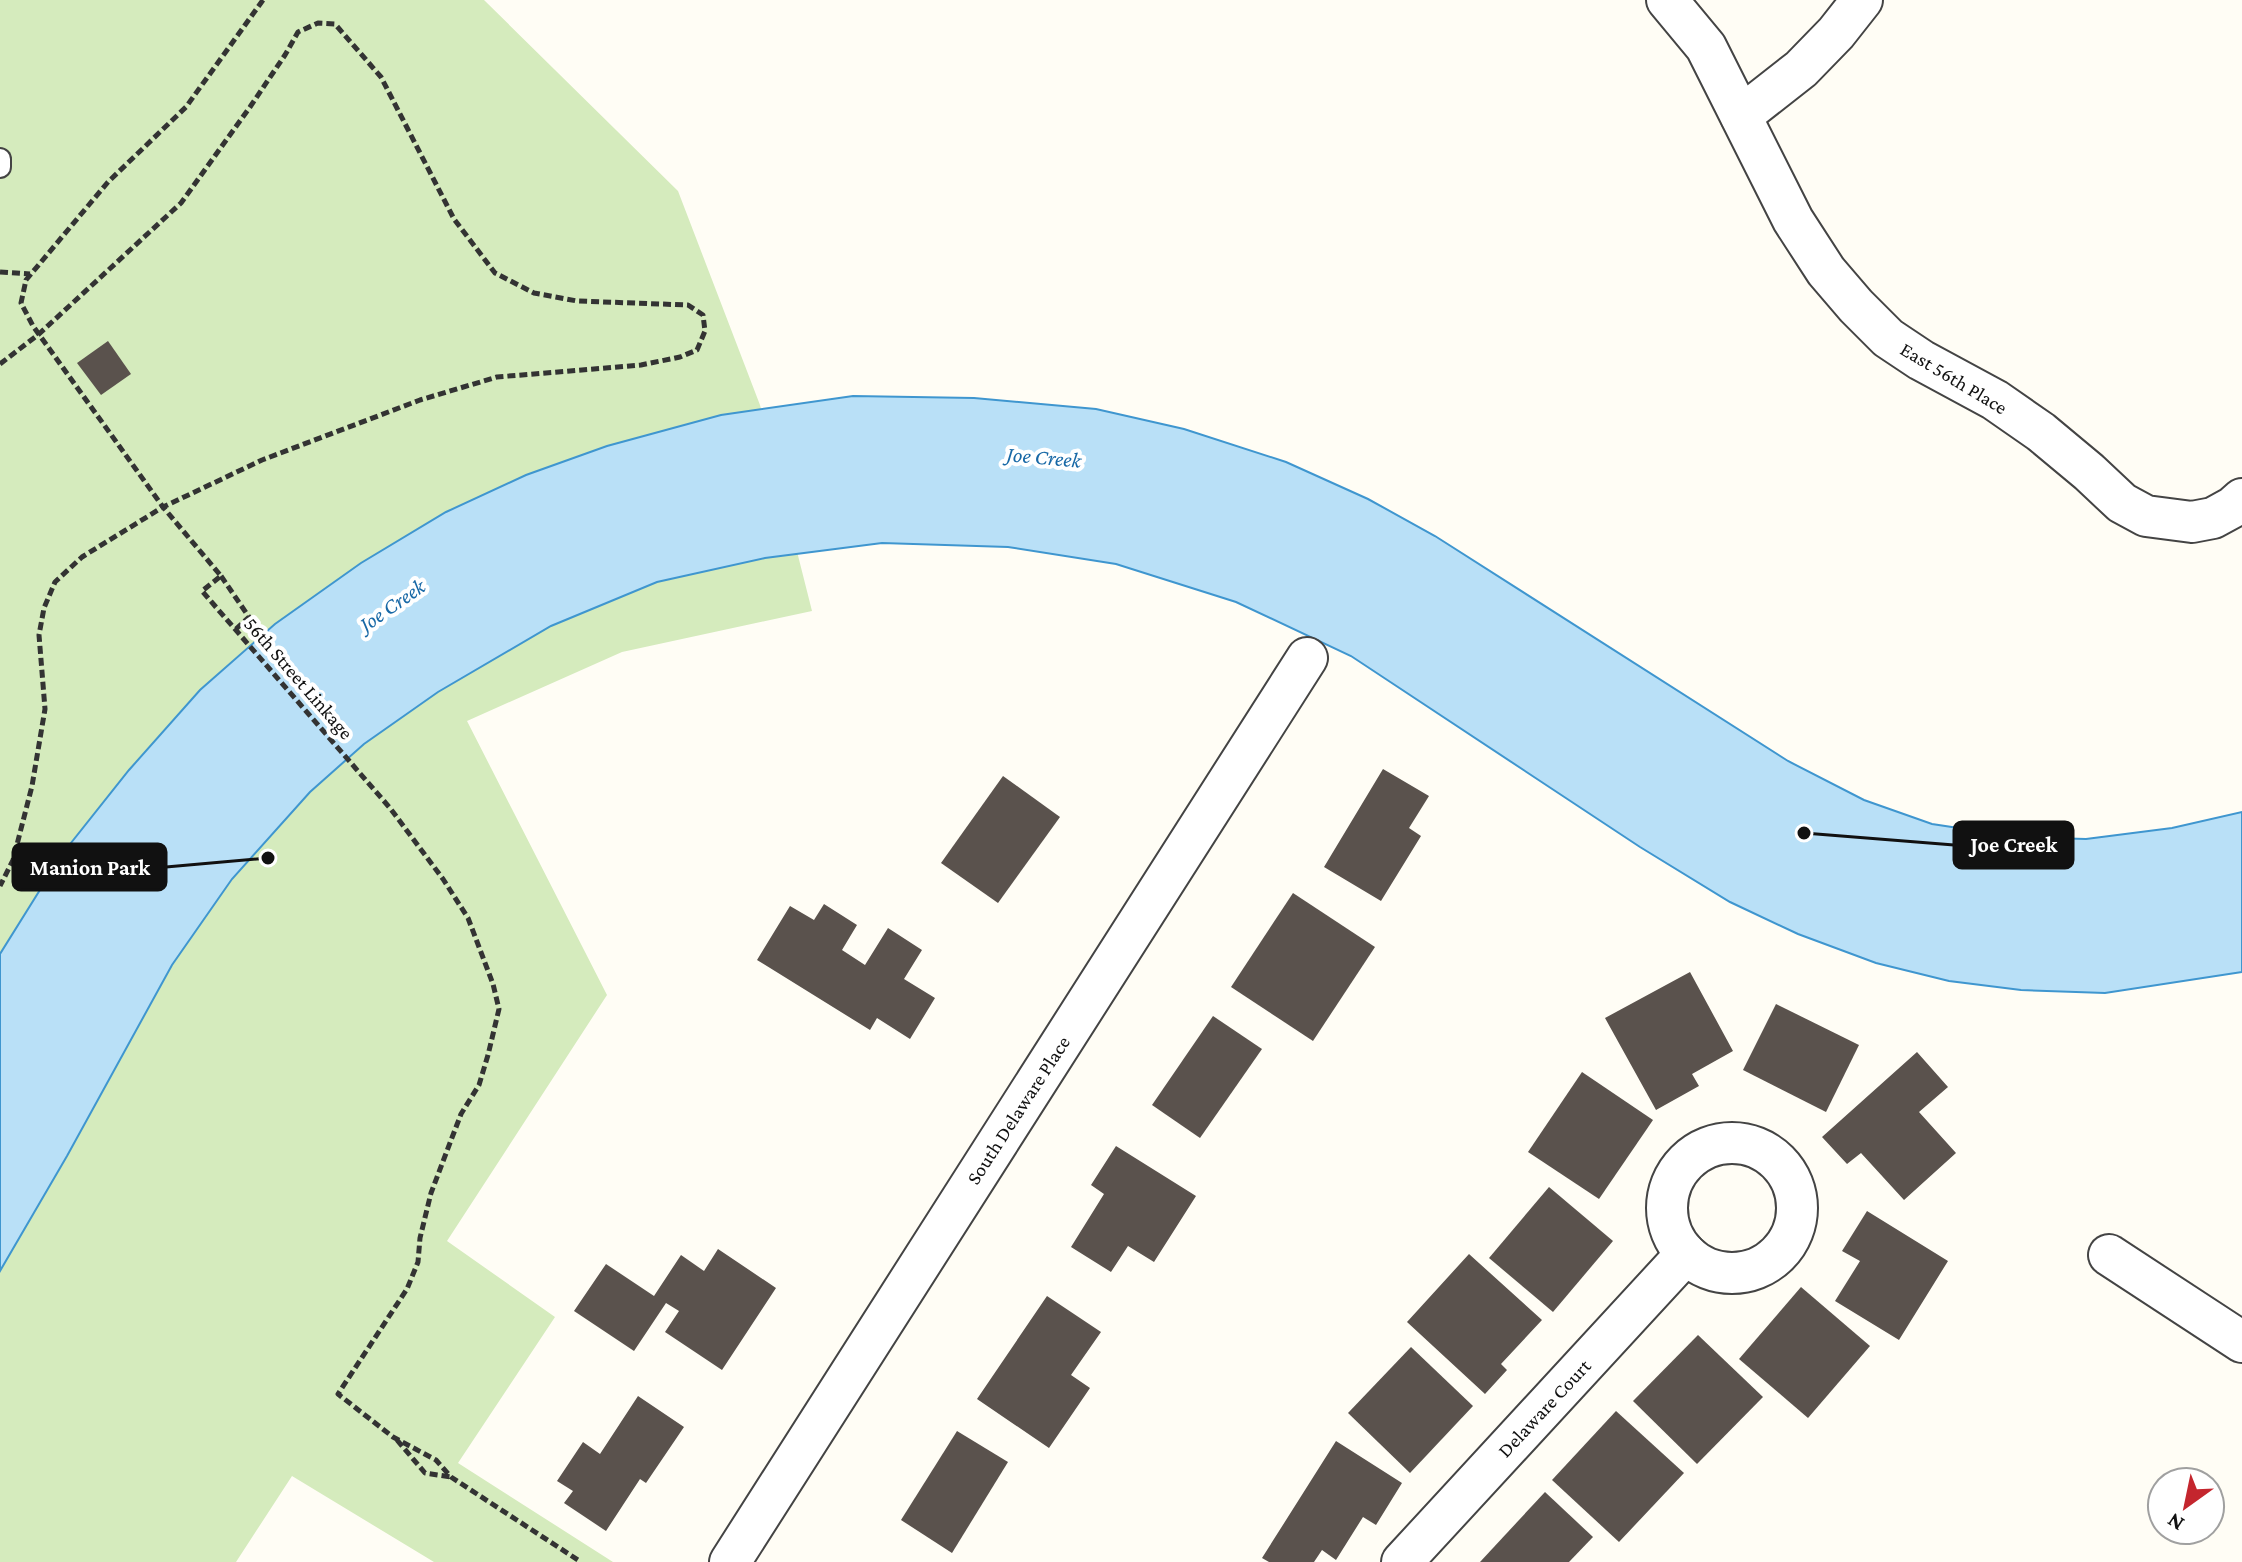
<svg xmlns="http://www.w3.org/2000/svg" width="2242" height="1562" font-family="'Crimson Pro',serif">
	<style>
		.green { fill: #d5ebbd }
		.water { fill: #b9e0f7; stroke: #3f96cf; stroke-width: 2 }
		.building { fill: #5a524d }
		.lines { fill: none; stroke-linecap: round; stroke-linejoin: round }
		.lane-casing { stroke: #444; stroke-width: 24 }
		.street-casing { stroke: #444; stroke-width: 44 }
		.path { stroke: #333; stroke-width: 5; stroke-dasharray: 8 4; stroke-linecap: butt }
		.lane { stroke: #fff; stroke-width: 20 }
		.street { stroke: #fff; stroke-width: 40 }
		.labels { text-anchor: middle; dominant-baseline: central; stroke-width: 8; stroke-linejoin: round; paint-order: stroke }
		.street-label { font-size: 20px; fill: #111; stroke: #fff }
		.water-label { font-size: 22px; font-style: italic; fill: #1768a6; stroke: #fff }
		.leader { fill: none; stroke: #111; stroke-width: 3 }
		.callout-dot { fill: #111; stroke: #fff; stroke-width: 3 }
		.callout { fill: #111; stroke: #111; stroke-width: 3 }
		.callout-label { font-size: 22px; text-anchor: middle; font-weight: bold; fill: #fff }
	</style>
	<rect width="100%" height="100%" fill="#fffdf5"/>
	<polygon class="green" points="0,0 484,0 678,191 760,405 812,611 622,652 467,721 607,995 447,1241 555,1317 458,1463 613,1562 434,1562 292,1476 236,1562 0,1562"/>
	<polygon class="water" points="853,396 974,398 1096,409 1184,429 1286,462 1368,499 1435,536 1788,761 1864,800 1932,824 2018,837 2086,839 2172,828 2242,812 2242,972 2105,993 2021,990 1949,981 1876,963 1798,934 1730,902 1640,847 1351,656 1236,602 1116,564 1008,547 882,543 765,558 657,582 551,626 438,692 364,744 310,792 232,879 172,965 67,1156 0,1271 0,954 63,853 129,770 200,690 275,624 361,563 446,512 526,475 607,446 721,415"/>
	<g class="building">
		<polygon points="108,341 131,374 101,395 77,363"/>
		<polygon points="1383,769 1429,796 1409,828 1421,836 1381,901 1324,867"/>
		<polygon points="1003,776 1060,817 998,903 941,863"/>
		<polygon points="1293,893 1375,947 1313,1041 1231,987"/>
		<polygon points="824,904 857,925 842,950 865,965 888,928 922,950 904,979 935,998 910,1039 877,1018 870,1030 757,960 790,906 814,920"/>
		<polygon points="1690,972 1733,1051 1692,1074 1699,1086 1656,1110 1605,1018"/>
		<polygon points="1776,1004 1859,1045 1826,1112 1743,1070"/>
		<polygon points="1213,1016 1262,1049 1200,1138 1152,1105"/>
		<polygon points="1917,1052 1948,1087 1919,1112 1956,1153 1904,1200 1861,1153 1847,1164 1822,1137"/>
		<polygon points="1582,1072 1653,1120 1599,1199 1528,1152"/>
		<polygon points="1116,1146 1196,1196 1154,1262 1128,1246 1111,1272 1071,1247 1104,1194 1091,1185"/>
		<polygon points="1549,1187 1613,1241 1553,1312 1489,1258"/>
		<polygon points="1867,1211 1948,1261 1899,1340 1835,1301 1860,1261 1842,1251"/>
		<polygon points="718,1249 776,1288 722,1370 665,1332 679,1311 666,1303 634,1351 574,1311 606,1264 654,1296 681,1255 704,1271"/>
		<polygon points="1469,1254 1542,1320 1501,1364 1507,1370 1485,1394 1407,1322"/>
		<polygon points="1801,1287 1870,1346 1808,1418 1739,1359"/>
		<polygon points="1047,1296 1101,1332 1071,1375 1090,1388 1049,1448 977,1399"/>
		<polygon points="1698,1335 1763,1397 1697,1464 1633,1401"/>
		<polygon points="1411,1347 1473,1406 1410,1473 1348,1413"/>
		<polygon points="638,1396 684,1427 646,1483 640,1479 606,1531 564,1503 573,1491 557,1481 583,1442 600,1454"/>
		<polygon points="1616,1411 1684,1473 1619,1542 1552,1480"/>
		<polygon points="957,1431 1008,1462 952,1553 901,1520"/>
		<polygon points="1336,1441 1402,1483 1376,1525 1363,1517 1336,1560 1322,1550 1314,1562 1269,1562 1262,1558"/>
		<polygon points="1545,1492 1593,1537 1569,1562 1480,1562"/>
	</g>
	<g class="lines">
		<defs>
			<polyline id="lane" points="0,159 0,167"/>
			<g id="street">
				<polyline points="1667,0 1706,47 1793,220 1826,271 1856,306 1888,338 1921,360 1995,400 2041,432 2089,472 2122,503 2146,516 2192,522 2213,518 2233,507 2242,499"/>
				<polyline points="1741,116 1801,69 1836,33 1862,0"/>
				<circle cx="1732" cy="1208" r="65"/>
				<polyline points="2109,1255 2242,1342"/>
				<polyline points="730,1562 1307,658"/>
				<polyline points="1402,1562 1686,1254"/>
			</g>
		</defs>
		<use href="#lane" class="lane-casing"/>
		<use href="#street" class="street-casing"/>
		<g class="path">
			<polyline points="263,0 186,107 108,182 26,280 21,303 33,326 163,507 221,576 202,591 390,808 443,879 468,918 493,984 499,1009 488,1055 479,1085 461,1114 431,1193 420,1238 418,1262 407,1289 338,1394 393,1437 436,1460 451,1477 581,1562"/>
			<polyline points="0,272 30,274"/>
			<polyline points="0,364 39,334 181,203 250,107 285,55 298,32 318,23 335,24 381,77 454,219 495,273 534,293 577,301 688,305 703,315 705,331 697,350 680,357 641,365 497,377 420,400 262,460 163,507 82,557 55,582 44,608 39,635 45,709 32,786 13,860 0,886"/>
			<polyline points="221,576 249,617 236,629"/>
			<polyline points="397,1440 425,1473 451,1477"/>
		</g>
		<use href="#lane" class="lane"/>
		<use href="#street" class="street"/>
	</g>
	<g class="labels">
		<g class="street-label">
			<text transform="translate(1954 378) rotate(31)">East 56th Place</text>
			<text transform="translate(299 678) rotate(49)">56th Street Linkage</text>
			<text transform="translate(1018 1110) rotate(-57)">South Delaware Place</text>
			<text transform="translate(1544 1408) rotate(-47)">Delaware Court</text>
		</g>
		<g class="water-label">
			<text transform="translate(1044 457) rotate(5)">Joe Creek</text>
			<text transform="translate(392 605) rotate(-35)">Joe Creek</text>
		</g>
	</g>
	<path class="leader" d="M1804 833L1954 845M268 858L166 867"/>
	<g class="callout-dot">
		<circle cx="1804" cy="833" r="8"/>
		<circle cx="268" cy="858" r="8"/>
	</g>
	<g class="callout">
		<rect x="1954" y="822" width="119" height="46" rx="8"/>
		<rect x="13" y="844" width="153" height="46" rx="8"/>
	</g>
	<g class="callout-label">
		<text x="2014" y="852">Joe Creek</text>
		<text x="90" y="875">Manion Park</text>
	</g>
	<g transform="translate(2186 1506) rotate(213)"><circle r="38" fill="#ffffff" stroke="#a0a0a0" stroke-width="2"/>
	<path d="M0-6L14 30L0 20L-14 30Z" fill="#c4262e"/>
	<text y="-12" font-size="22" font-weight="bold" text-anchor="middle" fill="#111111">N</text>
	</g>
</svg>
